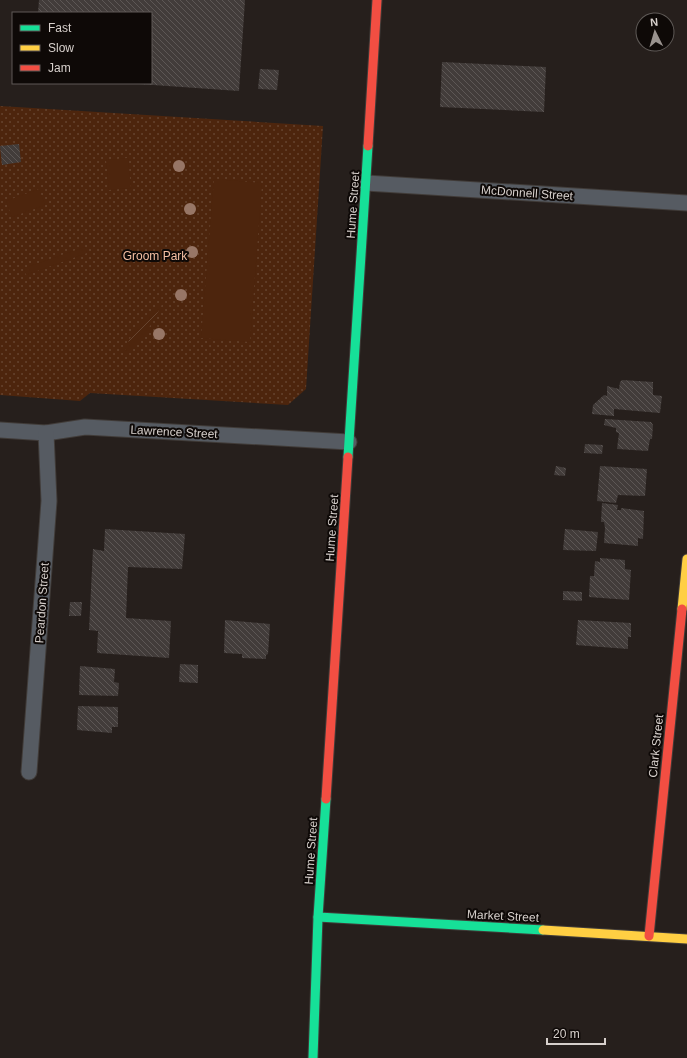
<svg xmlns="http://www.w3.org/2000/svg" width="687" height="1058" font-family="Arial,sans-serif">
	<style>
		.park { fill: url(#park-dots) }
		.garden { fill: url(#garden-furrows) }
		.pitch { fill: #4d250d }
		.building { fill: url(#building-back-hatch) }
		.lines { fill: none; stroke-linecap: round; stroke-linejoin: round }
		.street-casing { stroke: #413c39; stroke-width: 17 }
		.fast-casing { stroke: #413c39; stroke-width: 11 }
		.slow-casing { stroke: #413c39; stroke-width: 11 }
		.jam-casing { stroke: #413c39; stroke-width: 11 }
		.street { stroke: #565b62; stroke-width: 15 }
		.fast { stroke: #16e098; stroke-width: 9 }
		.slow { stroke: #ffcf43; stroke-width: 9 }
		.jam { stroke: #f24e42; stroke-width: 9 }
		.tree { fill: #977666 }
		.labels { text-anchor: middle; dominant-baseline: central; stroke-width: 4; stroke-linejoin: round; paint-order: stroke }
		.street-label { font-size: 12px; fill: #d7d0cc; stroke: #0e0907 }
		.park-label { font-size: 12px; fill: #f4bea2; stroke: #0e0907 }
	</style>
	<defs>
		<pattern id="park-dots" width="8" height="8" patternUnits="userSpaceOnUse"><rect width="8" height="8" fill="#4d250d"/><path d="M2 2h.1M6 6h.1" fill="none" stroke="#66442f" stroke-width="1.8" stroke-linecap="round"/></pattern>
		<pattern id="garden-furrows" width="10" height="10" patternUnits="userSpaceOnUse"><rect width="10" height="10" fill="#4d250d"/><path d="M-1 1l2-2M0 10L10 0M9 11l2-2" fill="none" stroke="#66442f"/></pattern>
		<pattern id="building-back-hatch" width="6" height="6" patternUnits="userSpaceOnUse"><rect width="6" height="6" fill="#423c3a"/><path d="M-1 5l2 2M0 0l6 6M5-1l2 2" fill="none" stroke="#5d5755"/></pattern>
	</defs>
	<rect width="100%" height="100%" fill="#261f1c"/>
	<polygon class="park" points="0,106 323,126 306,389 288,405 90,393 80,401 0,395"/>
	<path class="garden" d="M162,305L146,333L123,356C130,333 142,317 162,305Z"/>
	<g class="pitch">
		<polygon points="128,158 131,188 109,190 106,160"/>
		<polygon points="214,179 262,183 250,342 201,338"/>
		<polygon points="39,189 45,205 12,217 6,201"/>
		<polygon points="85,247 87,253 26,275 24,268"/>
	</g>
	<g class="building">
		<polygon points="39,0 245,0 239,91 139,84 151,83 151,13 38,13"/>
		<polygon points="442,62 546,67 544,112 440,107"/>
		<polygon points="260,69 279,70 277,90 258,89"/>
		<polygon points="19,144 21,162 2,165 0,146"/>
		<polygon points="622,380 653,382 653,395 662,396 660,413 614,409 614,416 592,414 593,405 604,395 607,396 607,386 619,389 620,382"/>
		<polygon points="605,419 651,422 653,425 652,439 650,439 648,451 617,449 619,433 616,432 616,428 604,425"/>
		<polygon points="585,444 603,445 602,454 584,453"/>
		<polygon points="556,466 566,468 565,476 554,475"/>
		<polygon points="600,466 647,469 645,496 618,495 616,503 597,501"/>
		<polygon points="602,503 618,505 617,510 621,510 621,508 644,511 643,539 638,538 638,546 604,543 605,528 604,522 601,522"/>
		<polygon points="105,529 185,534 182,569 128,567 126,618 171,621 169,658 97,653 98,631 89,630 93,549 104,551"/>
		<polygon points="565,529 598,532 596,551 563,550"/>
		<polygon points="600,558 625,560 625,569 631,570 629,600 589,597 590,576 594,576 595,561 600,562"/>
		<polygon points="563,591 582,592 582,601 563,600"/>
		<polygon points="70,602 82,602 81,616 69,616"/>
		<polygon points="225,620 270,624 268,654 266,655 266,659 242,658 242,654 224,653"/>
		<polygon points="578,620 631,623 631,637 628,637 628,649 576,645"/>
		<polygon points="180,664 198,665 198,683 179,682"/>
		<polygon points="80,666 115,669 114,682 119,683 118,696 79,695"/>
		<polygon points="78,706 118,707 118,727 112,727 112,733 77,730"/>
	</g>
	<g class="lines">
		<defs>
			<g id="street">
				<polyline points="366,183 687,203"/>
				<polyline points="0,430 46,433 85,427 349,442"/>
				<polyline points="29,772 49,501 46,433"/>
			</g>
			<g id="fast">
				<polyline points="348,457 368,146"/>
				<polyline points="318,917 543,930"/>
				<polyline points="313,1058 318,917 326,799"/>
			</g>
			<g id="slow">
				<polyline points="682,609 687,559"/>
				<polyline points="543,930 687,939"/>
			</g>
			<g id="jam">
				<polyline points="368,146 377,0"/>
				<polyline points="326,799 348,457"/>
				<polyline points="649,936 682,609"/>
			</g>
		</defs>
		<use href="#street" class="street-casing"/>
		<use href="#fast" class="fast-casing"/>
		<use href="#slow" class="slow-casing"/>
		<use href="#jam" class="jam-casing"/>
		<use href="#street" class="street"/>
		<use href="#fast" class="fast"/>
		<use href="#slow" class="slow"/>
		<use href="#jam" class="jam"/>
	</g>
	<g class="tree">
		<circle cx="179" cy="166" r="6"/>
		<circle cx="190" cy="209" r="6"/>
		<circle cx="192" cy="252" r="6"/>
		<circle cx="181" cy="295" r="6"/>
		<circle cx="159" cy="334" r="6"/>
	</g>
	<g class="labels">
		<g class="street-label">
			<text transform="translate(527 193) rotate(4)">McDonnell Street</text>
			<text transform="translate(353 205) rotate(-86)">Hume Street</text>
			<text transform="translate(174 432) rotate(3)">Lawrence Street</text>
			<text transform="translate(332 528) rotate(-86)">Hume Street</text>
			<text transform="translate(42 603) rotate(-86)">Peardon Street</text>
			<text transform="translate(656 746) rotate(-84)">Clark Street</text>
			<text transform="translate(311 851) rotate(-86)">Hume Street</text>
			<text transform="translate(503 916) rotate(3)">Market Street</text>
		</g>
		<g class="park-label">
			<text x="155" y="256">Groom Park</text>
		</g>
	</g>
	<rect x="12" y="12" width="140" height="72" fill="#0e0907" stroke="#5e5956"/>
	<rect x="20" y="25" width="20" height="6" fill="#16e098" stroke="#5e5956"/>
	<text x="48" y="32" font-size="12" fill="#d7d0cc">Fast</text>
	<rect x="20" y="45" width="20" height="6" fill="#ffcf43" stroke="#5e5956"/>
	<text x="48" y="52" font-size="12" fill="#d7d0cc">Slow</text>
	<rect x="20" y="65" width="20" height="6" fill="#f24e42" stroke="#5e5956"/>
	<text x="48" y="72" font-size="12" fill="#d7d0cc">Jam</text>
	<g transform="translate(655 32) rotate(355)"><circle r="19" fill="#0e0907" stroke="#5e5956"/>
	<path d="M0-3L7 15L0 10L-7 15Z" fill="#99928e"/>
	<text y="-6" font-size="11" font-weight="bold" text-anchor="middle" fill="#d7d0cc">N</text>
	</g>
	<path d="M547 1038v6h58v-6" fill="none" stroke="#d7d0cc" stroke-width="2"/>
	<text x="553" y="1038" font-size="12" fill="#d7d0cc" stroke="#0e0907" stroke-width="3" paint-order="stroke">20 m</text>
</svg>
